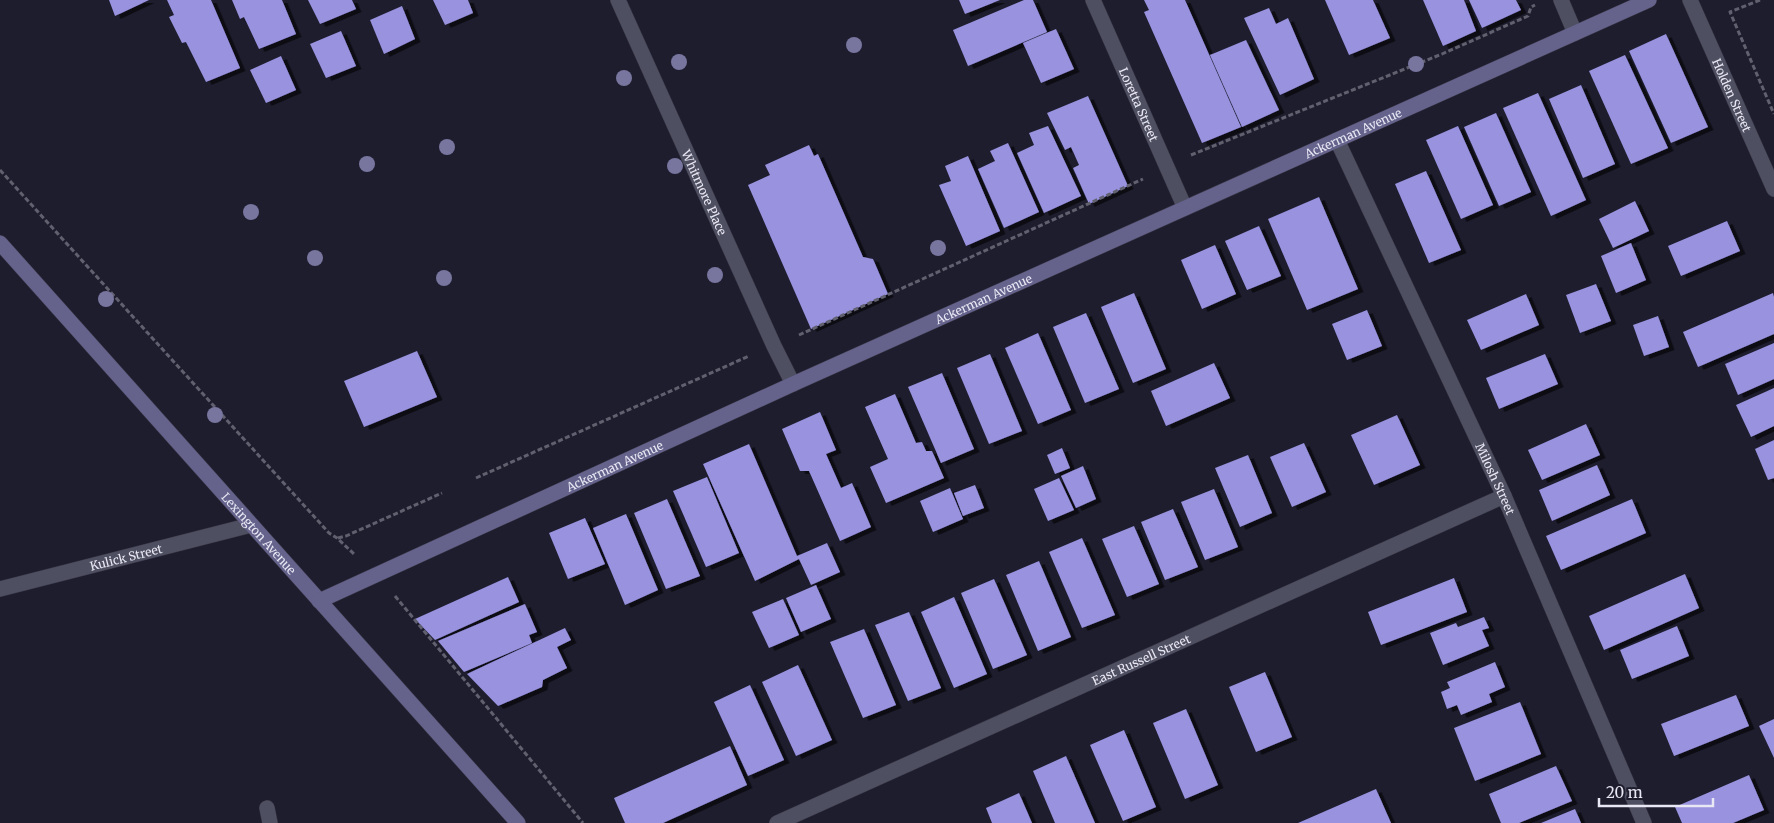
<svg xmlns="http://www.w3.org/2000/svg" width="1774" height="823" font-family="Merriweather,serif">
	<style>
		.building { fill: #9892df; filter: url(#shadow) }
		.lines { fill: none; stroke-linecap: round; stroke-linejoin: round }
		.lane-casing { stroke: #393847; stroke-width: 16 }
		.street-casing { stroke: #393847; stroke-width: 16 }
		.secondary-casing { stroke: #393847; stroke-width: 16 }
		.path { stroke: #60606f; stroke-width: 3; stroke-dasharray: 5 2.5; stroke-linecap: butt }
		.lane { stroke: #4f4f62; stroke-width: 15 }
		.street { stroke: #4f4f62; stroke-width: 15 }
		.secondary { stroke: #65628c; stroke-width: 15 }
		.tree { fill: #78769f }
		.labels { text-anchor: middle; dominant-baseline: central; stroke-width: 5; stroke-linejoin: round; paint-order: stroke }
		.street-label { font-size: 12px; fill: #e8e8f4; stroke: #1e1d2e }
	</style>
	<defs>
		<filter id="shadow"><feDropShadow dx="5.5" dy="3" stdDeviation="0" flood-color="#0009"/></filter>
	</defs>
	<rect width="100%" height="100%" fill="#1e1d2e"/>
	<g class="building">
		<polygon points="109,0 149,0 115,16"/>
		<polygon points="167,0 211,0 240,68 206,82 186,42 182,43 169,17 174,15"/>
		<polygon points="232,0 282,0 296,34 259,49 244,17 240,19"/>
		<polygon points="308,0 352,0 356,9 320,24"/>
		<polygon points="433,0 468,0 473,13 445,25"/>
		<polygon points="959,0 1000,0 965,14"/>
		<polygon points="1024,0 1033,0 1047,32 968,66 953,30"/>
		<polygon points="1144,0 1185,0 1241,127 1202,143 1144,12 1149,10"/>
		<polygon points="1325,0 1373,0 1390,38 1349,55"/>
		<polygon points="1423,0 1464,0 1476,31 1443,46"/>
		<polygon points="1469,0 1516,0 1521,10 1482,28"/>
		<polygon points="402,6 415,39 384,54 370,20"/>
		<polygon points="1269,8 1276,24 1288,18 1314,79 1280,95 1244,18"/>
		<polygon points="1056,29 1074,69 1041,83 1023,43"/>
		<polygon points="341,31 356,66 326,78 310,44"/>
		<polygon points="1666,34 1708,127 1671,143 1629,51"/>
		<polygon points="1246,40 1279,110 1242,127 1210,55"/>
		<polygon points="1625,55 1668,148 1631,164 1589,71"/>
		<polygon points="281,56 296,90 266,103 250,70"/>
		<polygon points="1581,85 1615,164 1583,178 1549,99"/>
		<polygon points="1538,93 1586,200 1551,216 1503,108"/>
		<polygon points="1088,96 1128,186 1089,204 1073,168 1079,165 1071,147 1065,150 1047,113"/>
		<polygon points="1496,113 1531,192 1499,206 1464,127"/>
		<polygon points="1048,126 1081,196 1044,213 1017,153 1034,145 1029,133"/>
		<polygon points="1458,126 1493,205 1461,219 1426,140"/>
		<polygon points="1008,143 1039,212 1004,228 978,169 995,161 990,151"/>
		<polygon points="809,145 814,156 818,154 863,257 873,259 888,294 811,329 748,185 770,175 765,165"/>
		<polygon points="968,156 1000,231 966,246 939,185 951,181 945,166"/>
		<polygon points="1426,171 1461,250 1429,263 1395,184"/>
		<polygon points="1319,197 1358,289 1307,310 1268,219"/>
		<polygon points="1635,201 1649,231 1613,248 1599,219"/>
		<polygon points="1727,221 1740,251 1681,276 1668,246"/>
		<polygon points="1259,226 1281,276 1247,290 1225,241"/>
		<polygon points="1631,243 1646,280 1616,293 1601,256"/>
		<polygon points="1215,245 1236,294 1202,309 1181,260"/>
		<polygon points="1596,284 1611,321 1580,333 1566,295"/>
		<polygon points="1134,293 1166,369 1133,383 1101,307"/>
		<polygon points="1773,293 1774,297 1774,334 1698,367 1683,332"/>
		<polygon points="1526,294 1539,325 1481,350 1467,320"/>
		<polygon points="1367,310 1382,346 1347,360 1332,324"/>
		<polygon points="1086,313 1119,389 1085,403 1053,327"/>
		<polygon points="1658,316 1669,347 1644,356 1633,325"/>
		<polygon points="1038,333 1071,410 1038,424 1005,348"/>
		<polygon points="1774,343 1774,379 1738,395 1725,364"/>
		<polygon points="417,351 437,397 364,427 344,381"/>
		<polygon points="990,354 1022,431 989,444 957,368"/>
		<polygon points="1545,354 1558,384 1499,409 1486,378"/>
		<polygon points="1214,363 1230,398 1166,426 1151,391"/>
		<polygon points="942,373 974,449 941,463 908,387"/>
		<polygon points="1774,388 1774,426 1751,437 1736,405"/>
		<polygon points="895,394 916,443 922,442 926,451 932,451 944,478 886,503 870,467 888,459 865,407"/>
		<polygon points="820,412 836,450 826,454 841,488 852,483 871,527 840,541 809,471 800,471 782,429"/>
		<polygon points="1397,415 1420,465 1374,485 1351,435"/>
		<polygon points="1586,424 1600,455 1542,480 1528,450"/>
		<polygon points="1774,440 1774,478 1768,480 1755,449"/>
		<polygon points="1304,443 1326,492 1292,507 1270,457"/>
		<polygon points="749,444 797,556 827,543 840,572 811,585 799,559 755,581 703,464"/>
		<polygon points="1062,448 1070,468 1055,474 1047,455"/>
		<polygon points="1248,455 1272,513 1240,527 1215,468"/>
		<polygon points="1597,465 1610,495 1552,521 1539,490"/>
		<polygon points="1083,466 1096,499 1076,508 1061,476"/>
		<polygon points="707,477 739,553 706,567 673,491"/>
		<polygon points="1059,478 1074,510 1048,521 1034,489"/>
		<polygon points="975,485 984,508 963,516 954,493"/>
		<polygon points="950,488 963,519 933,532 920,501"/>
		<polygon points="1214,489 1238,547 1205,560 1181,502"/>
		<polygon points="667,499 700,576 666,589 634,513"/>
		<polygon points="1632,499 1646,533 1561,570 1546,536"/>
		<polygon points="1173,509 1198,567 1165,580 1141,522"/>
		<polygon points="626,514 658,590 625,605 593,528"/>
		<polygon points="585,518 605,564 568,579 549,533"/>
		<polygon points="1134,526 1159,584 1127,597 1102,539"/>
		<polygon points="1082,538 1115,615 1082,628 1049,552"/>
		<polygon points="1039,561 1071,637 1038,651 1006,575"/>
		<polygon points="1685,574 1699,608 1604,650 1589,616"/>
		<polygon points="508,577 519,602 435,640 415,619"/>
		<polygon points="1454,578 1467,612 1381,645 1368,612"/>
		<polygon points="994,579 1027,655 993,669 961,593"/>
		<polygon points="816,585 831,619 801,632 786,598"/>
		<polygon points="954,597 987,674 954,688 921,612"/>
		<polygon points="783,599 799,635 769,648 752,612"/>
		<polygon points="525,604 537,632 529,635 532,643 464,672 438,641"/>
		<polygon points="909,612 941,688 908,701 875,625"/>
		<polygon points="1484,617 1489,628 1482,630 1489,646 1443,665 1430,633 1456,623 1458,627"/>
		<polygon points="1677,626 1689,656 1632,679 1620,650"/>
		<polygon points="565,628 571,640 557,647 567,668 543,680 542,687 498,706 467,674"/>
		<polygon points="864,629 896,705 863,718 830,642"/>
		<polygon points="1495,662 1505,687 1489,694 1492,702 1461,715 1457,705 1447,709 1441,692 1450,688 1447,682"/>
		<polygon points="798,665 832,740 796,756 762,682"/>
		<polygon points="1265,672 1292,737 1256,752 1229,687"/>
		<polygon points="750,685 784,760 748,776 714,702"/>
		<polygon points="1736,695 1749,726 1674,756 1661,724"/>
		<polygon points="1520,702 1541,754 1475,781 1454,728"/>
		<polygon points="1186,709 1218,785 1185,799 1153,723"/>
		<polygon points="1774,719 1774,758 1759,726"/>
		<polygon points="1124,730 1156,807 1123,821 1090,745"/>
		<polygon points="730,746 747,785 663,823 625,823 614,798"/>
		<polygon points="1066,756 1095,823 1055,823 1033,771"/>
		<polygon points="1556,766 1572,801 1519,823 1501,823 1489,794"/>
		<polygon points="1749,775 1764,810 1733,823 1682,823 1675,807"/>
		<polygon points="1376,789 1391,823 1298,823"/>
		<polygon points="1019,793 1032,823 992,823 986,808"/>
		<polygon points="1575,809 1581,823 1541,823"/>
	</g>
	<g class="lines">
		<defs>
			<polyline id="lane" points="267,808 270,823"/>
			<g id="street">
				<path id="s1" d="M618,0L774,346L793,384"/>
				<path id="s2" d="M1093,0L1185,208"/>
				<polyline points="1561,0 1575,33"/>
				<path id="s3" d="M1690,0L1774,189"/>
				<path id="s4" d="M1337,140L1504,496L1644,823"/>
				<path id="s5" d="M0,589L251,525"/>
				<path id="s6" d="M777,823L1504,496"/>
			</g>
			<g id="secondary">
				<path id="s7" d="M0,243L518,823"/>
				<path id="s8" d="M319,601L793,384L1649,0"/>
			</g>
		</defs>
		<use href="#lane" class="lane-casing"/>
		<use href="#street" class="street-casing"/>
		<use href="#secondary" class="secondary-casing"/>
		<g class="path">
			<polyline points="1760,0 1730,12 1774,114"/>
			<polyline points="1191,155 1442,54 1528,16 1531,7 1535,5"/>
			<polyline points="0,170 329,533 337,538 354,554"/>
			<polyline points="799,335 1143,179"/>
			<polyline points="476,478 749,356"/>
			<polyline points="338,538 346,536 442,493"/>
			<polyline points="395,596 583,823"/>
		</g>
		<use href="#lane" class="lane"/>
		<use href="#street" class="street"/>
		<use href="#secondary" class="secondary"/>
	</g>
	<g class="tree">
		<circle cx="854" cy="45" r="8"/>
		<circle cx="679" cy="62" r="8"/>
		<circle cx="1416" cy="64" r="8"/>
		<circle cx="624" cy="78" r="8"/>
		<circle cx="447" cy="147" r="8"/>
		<circle cx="367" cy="164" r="8"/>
		<circle cx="675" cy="166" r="8"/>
		<circle cx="251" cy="212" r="8"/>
		<circle cx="938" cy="248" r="8"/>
		<circle cx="315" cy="258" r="8"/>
		<circle cx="715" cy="275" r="8"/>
		<circle cx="444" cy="278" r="8"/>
		<circle cx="106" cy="299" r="8"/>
		<circle cx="215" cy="415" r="8"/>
	</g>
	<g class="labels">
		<g class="street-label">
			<text stroke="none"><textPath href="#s3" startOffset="104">Holden Street</textPath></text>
			<text stroke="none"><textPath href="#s2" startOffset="114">Loretta Street</textPath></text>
			<text stroke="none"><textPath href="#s8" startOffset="1135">Ackerman Avenue</textPath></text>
			<text stroke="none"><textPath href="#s1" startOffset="211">Whitmore Place</textPath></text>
			<text stroke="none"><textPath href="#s8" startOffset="730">Ackerman Avenue</textPath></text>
			<text stroke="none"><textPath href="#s8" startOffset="325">Ackerman Avenue</textPath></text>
			<text stroke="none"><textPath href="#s4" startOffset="374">Milosh Street</textPath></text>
			<text stroke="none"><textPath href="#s7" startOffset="389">Lexington Avenue</textPath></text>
			<text stroke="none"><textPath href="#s5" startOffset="130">Kulick Street</textPath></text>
			<text stroke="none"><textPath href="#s6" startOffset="399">East Russell Street</textPath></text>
		</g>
	</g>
	<path d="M1599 798v8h114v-8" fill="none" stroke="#e8e8f4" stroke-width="2.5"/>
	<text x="1606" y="798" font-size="15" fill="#e8e8f4" stroke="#1e1d2e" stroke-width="4" paint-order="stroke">20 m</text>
</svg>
